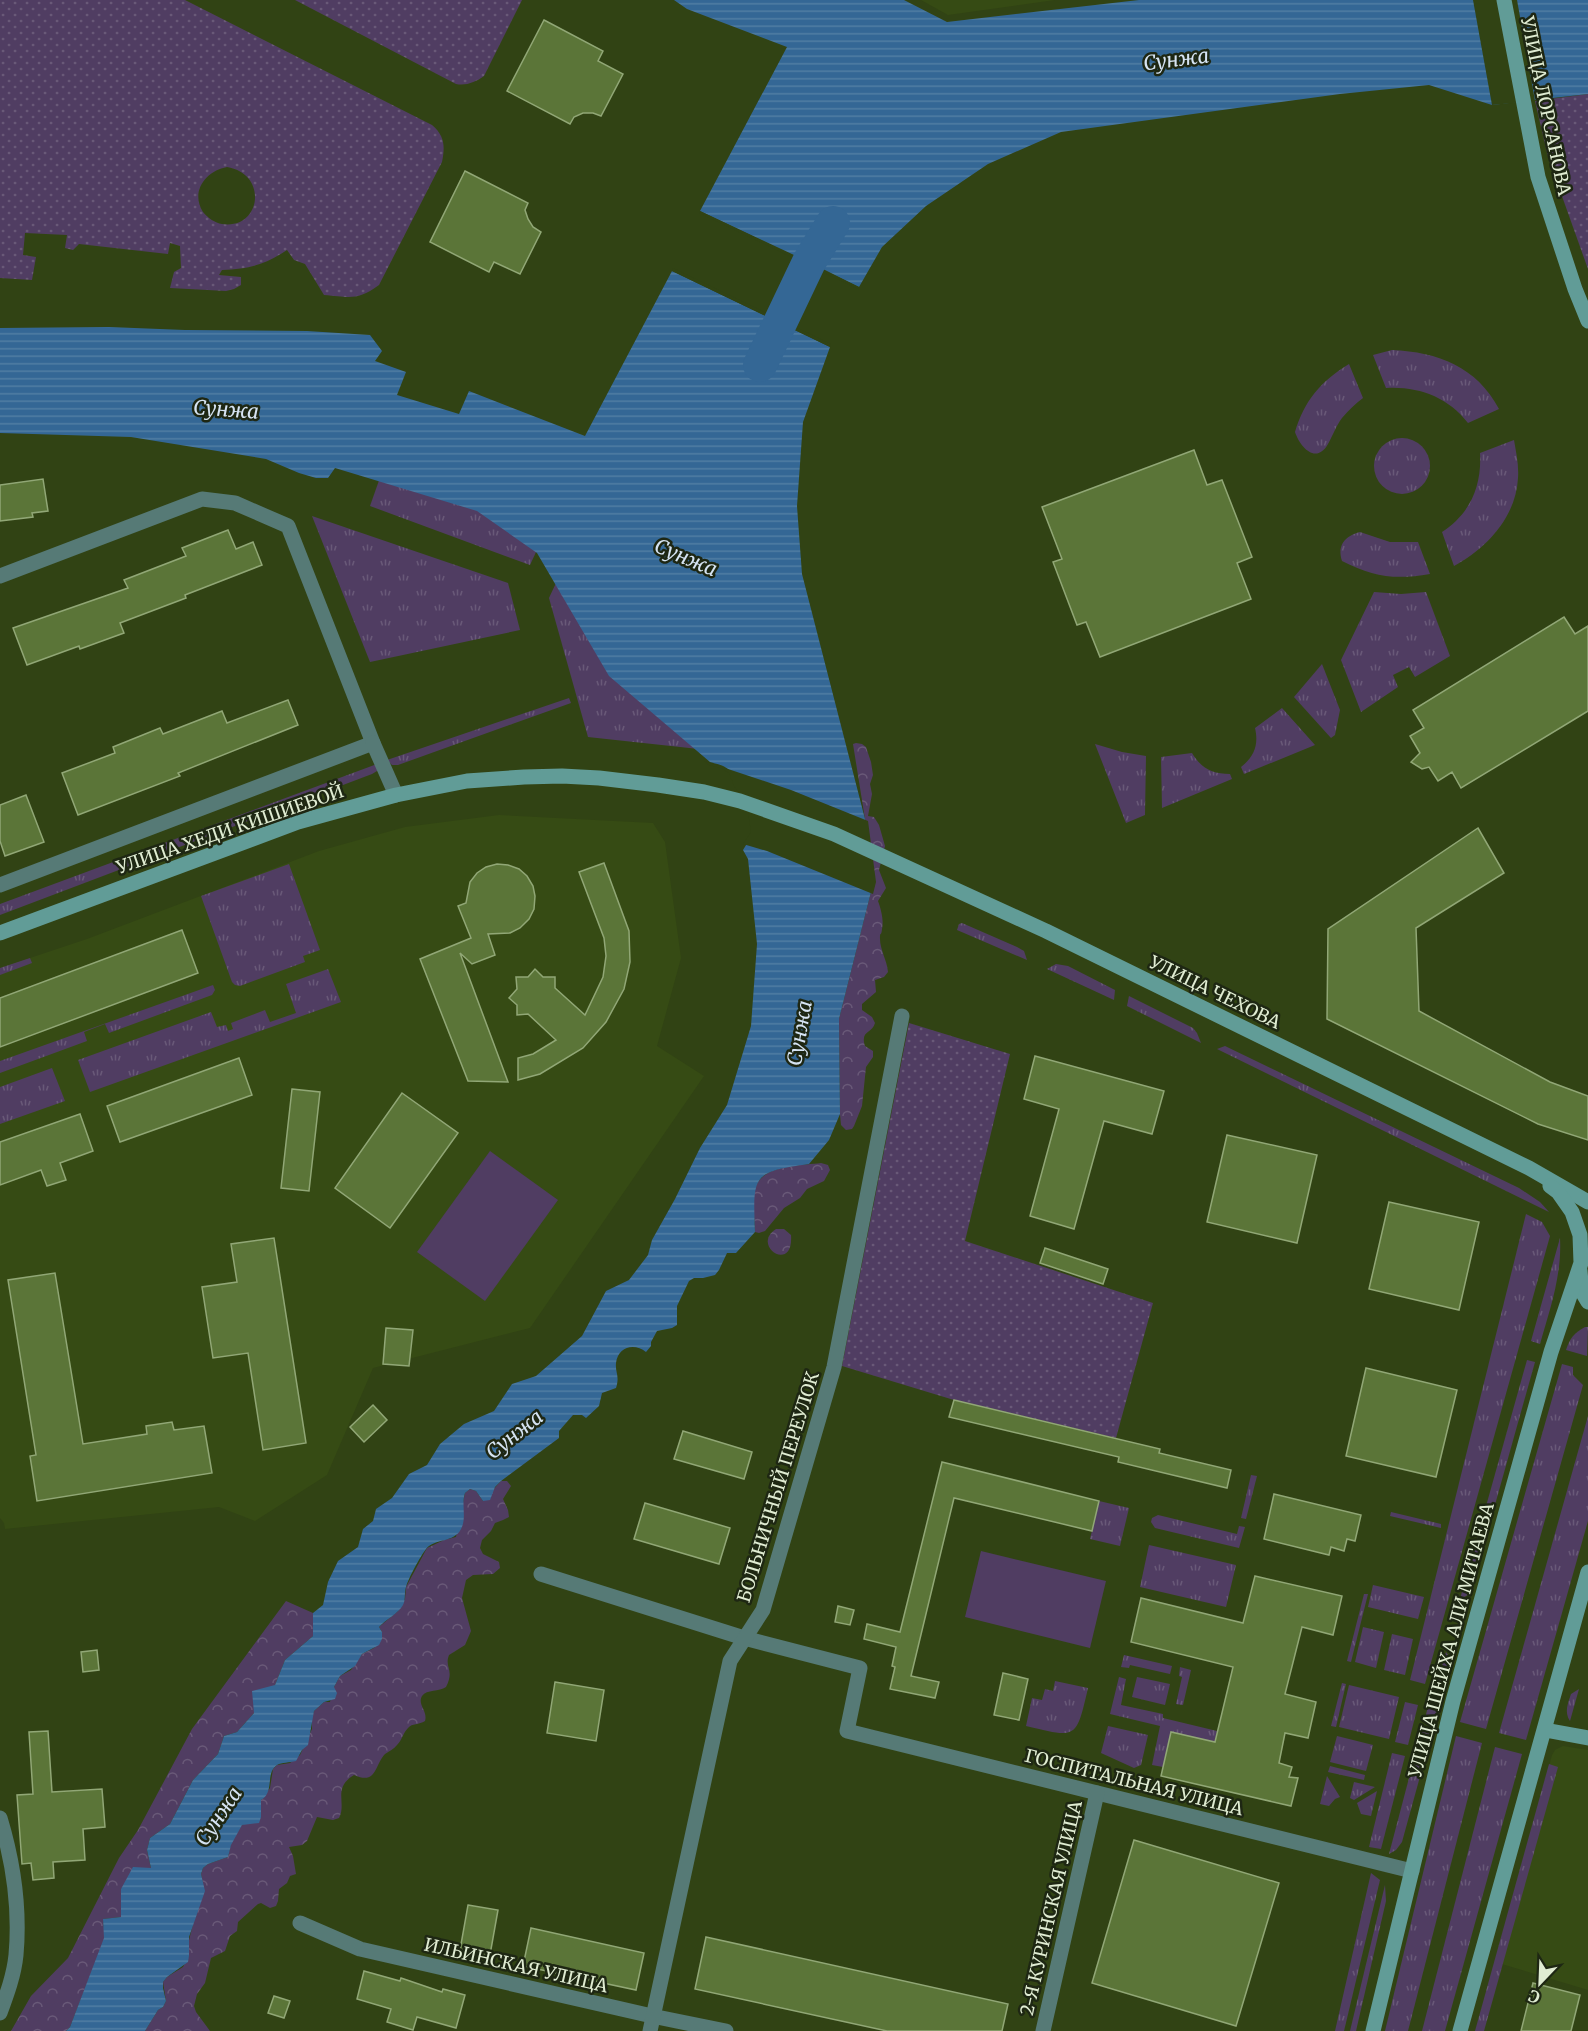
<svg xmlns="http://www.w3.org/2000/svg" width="1588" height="2031" font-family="Merriweather,serif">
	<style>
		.built { fill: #364b14 }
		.grass { fill: url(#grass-tufts) }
		.forest { fill: url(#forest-crowns) }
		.park { fill: url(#park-dots); fill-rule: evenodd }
		.pitch { fill: #503d62 }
		.water { fill: url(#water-rules) }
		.pier { fill: #314314 }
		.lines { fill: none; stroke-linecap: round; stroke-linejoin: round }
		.river { stroke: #346795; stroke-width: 34 }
		.building { fill: #5b7538; stroke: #91a776; stroke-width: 1.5 }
		.street { stroke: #567a76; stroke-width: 15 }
		.secondary { stroke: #619c97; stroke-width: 15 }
		.labels { text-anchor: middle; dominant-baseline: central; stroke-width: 5; stroke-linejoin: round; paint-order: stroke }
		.street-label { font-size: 18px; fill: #e0ecd2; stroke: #1e2713 }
		.water-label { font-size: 20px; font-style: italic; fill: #d6e4f3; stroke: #1e2713 }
	</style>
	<defs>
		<pattern id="grass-tufts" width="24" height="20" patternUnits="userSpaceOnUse" patternTransform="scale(1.5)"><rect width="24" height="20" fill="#503d62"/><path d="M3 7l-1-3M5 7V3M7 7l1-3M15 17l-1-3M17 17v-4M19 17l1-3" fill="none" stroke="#695978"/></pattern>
		<pattern id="forest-crowns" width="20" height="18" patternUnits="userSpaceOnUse" patternTransform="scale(1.5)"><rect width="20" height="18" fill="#503d62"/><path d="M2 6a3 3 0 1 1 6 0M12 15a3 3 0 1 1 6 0" fill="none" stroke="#695978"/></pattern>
		<pattern id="park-dots" width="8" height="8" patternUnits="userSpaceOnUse" patternTransform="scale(1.5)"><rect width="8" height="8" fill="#503d62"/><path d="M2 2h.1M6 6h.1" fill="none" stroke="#695978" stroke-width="1.8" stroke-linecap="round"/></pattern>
		<pattern id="water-rules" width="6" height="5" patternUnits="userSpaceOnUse" patternTransform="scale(1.5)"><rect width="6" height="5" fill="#346795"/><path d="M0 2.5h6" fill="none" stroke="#517da3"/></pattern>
	</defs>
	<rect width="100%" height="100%" fill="#314314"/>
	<g class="built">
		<polygon points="921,0 1055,0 948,15"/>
		<polygon points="499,815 653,823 665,842 681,958 657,1046 704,1076 530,1328 373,1368 327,1475 255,1521 219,1507 5,1529 4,1523 0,1518 0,968 87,939 319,851 405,827"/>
		<polygon points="1563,1746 1588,1750 1588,1990 1495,1962 1552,1755 1555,1750"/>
	</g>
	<g class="grass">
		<path d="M1392,350C1438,352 1477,367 1499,409L1468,423C1448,397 1418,386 1386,388L1373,355Z"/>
		<path d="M1349,364L1363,398C1355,404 1349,410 1342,418C1336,426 1333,435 1328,444C1316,465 1300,447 1295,432C1304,401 1321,381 1349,364Z"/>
		<polygon points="643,397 717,751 588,737 549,598"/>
		<polygon points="406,404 580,457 530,565 370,506"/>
		<circle cx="1402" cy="466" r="28"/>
		<path d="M1514,440C1516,452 1519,465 1518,478C1516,517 1487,548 1454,566L1442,532C1470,514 1482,486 1480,453Z"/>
		<polygon points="312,516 508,583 520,630 370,662"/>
		<path d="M1360,532L1390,542H1418L1430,574C1395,580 1373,577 1342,561C1337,545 1345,536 1360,532Z"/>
		<polygon points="1374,592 1401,594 1426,592 1450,656 1415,677 1409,667 1393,675 1398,687 1361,712 1341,660"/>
		<polygon points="1322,664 1340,710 1335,735 1331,738 1294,697"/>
		<polygon points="569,698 571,703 398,765 392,765 387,760"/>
		<path d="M1282,708L1315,745L1244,774L1241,767C1254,757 1259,745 1255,728Z"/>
		<polygon points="1095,744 1122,752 1146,756 1145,815 1126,823"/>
		<path d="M1192,753C1201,768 1212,774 1230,774L1232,779L1162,808L1161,757Z"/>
		<polygon points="377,764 377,771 372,774 0,915 0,904"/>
		<polygon points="289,864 320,950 303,956 305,962 240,986 235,985 232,982 201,896"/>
		<polygon points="962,923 1017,947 1024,951 1027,960 957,930 959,924"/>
		<polygon points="30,958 32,963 0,975 0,968"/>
		<polygon points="1056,964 1068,966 1115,990 1114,1000 1047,969"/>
		<polygon points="328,969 341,1002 90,1092 78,1060 211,1012 217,1027 226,1025 228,1031 233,1029 231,1023 265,1010 270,1022 296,1013 286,984"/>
		<polygon points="213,985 215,990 212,995 109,1033 105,1024 84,1032 87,1041 0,1073 0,1061"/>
		<polygon points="1129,996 1193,1028 1197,1033 1201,1043 1127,1006"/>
		<polygon points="1225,1046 1519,1188 1540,1202 1549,1212 1217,1049"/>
		<polygon points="52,1068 65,1101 0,1124 0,1087"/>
		<polygon points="1526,1214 1542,1222 1550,1236 1425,1684 1410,1680"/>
		<path d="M1560,1238C1562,1275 1550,1309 1540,1344L1531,1341Z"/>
		<path d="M1585,1327H1588L1587,1356L1566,1350C1570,1338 1574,1333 1585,1327Z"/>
		<polygon points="1527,1360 1535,1362 1470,1594 1460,1599"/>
		<polygon points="1562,1364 1573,1367 1573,1375 1583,1385 1486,1729 1460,1722"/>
		<polygon points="1588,1416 1588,1521 1526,1740 1499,1733"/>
		<polygon points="1251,1475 1257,1476 1246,1519 1241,1518"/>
		<polygon points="1099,1501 1129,1508 1120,1546 1090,1539"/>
		<polygon points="1391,1512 1441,1524 1441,1528 1390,1516"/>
		<polygon points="1158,1515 1237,1534 1239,1526 1245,1527 1239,1548 1155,1528 1151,1522 1152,1518"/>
		<polygon points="1149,1545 1236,1565 1226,1607 1140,1587"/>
		<polygon points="1373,1585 1424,1597 1418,1619 1368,1607"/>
		<polygon points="1364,1594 1368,1594 1351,1662 1347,1661"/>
		<polygon points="1363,1627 1384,1632 1376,1668 1355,1662"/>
		<polygon points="1392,1634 1413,1639 1405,1675 1384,1670"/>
		<polygon points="1446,1652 1452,1661 1444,1689 1436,1686"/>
		<polygon points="1124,1655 1172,1666 1170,1674 1130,1665 1129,1668 1121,1667"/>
		<polygon points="1180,1667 1191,1670 1183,1705 1176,1704 1182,1677 1179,1676"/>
		<polygon points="1119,1677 1126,1679 1121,1705 1163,1714 1163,1718 1217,1731 1215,1742 1171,1732 1163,1767 1152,1765 1160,1726 1110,1714"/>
		<polygon points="1137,1677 1170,1684 1165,1705 1132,1697"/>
		<path d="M1055,1681L1088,1688C1076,1740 1077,1738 1026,1726L1032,1698L1042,1700L1045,1689L1053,1691Z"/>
		<polygon points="1342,1683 1346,1684 1336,1727 1331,1726"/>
		<polygon points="1349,1685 1399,1697 1389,1739 1339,1727"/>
		<path d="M1579,1689L1570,1721C1564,1712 1568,1703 1571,1694Z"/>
		<polygon points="1405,1702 1418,1705 1408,1745 1395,1742"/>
		<polygon points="1428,1706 1439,1709 1435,1722 1425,1719"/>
		<polygon points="1108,1726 1148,1735 1141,1765 1134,1768 1101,1753"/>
		<polygon points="1422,1730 1432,1733 1427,1752 1418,1749"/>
		<polygon points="1337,1736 1373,1745 1366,1771 1330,1762"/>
		<polygon points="1456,1736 1482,1743 1408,2031 1385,2031"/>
		<polygon points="1495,1747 1522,1754 1445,2031 1422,2031"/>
		<polygon points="1392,1753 1405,1756 1381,1849 1369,1847"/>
		<polygon points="1414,1759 1424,1762 1402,1842 1396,1850 1389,1854"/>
		<polygon points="1549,1764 1558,1767 1484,2031 1475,2031"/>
		<polygon points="1330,1766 1365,1775 1364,1780 1328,1772"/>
		<polygon points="1327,1776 1340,1797 1335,1799 1329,1806 1320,1804"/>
		<polygon points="1354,1782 1375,1787 1354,1800 1350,1798"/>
		<polygon points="1377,1791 1371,1816 1361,1814 1357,1803"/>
		<polygon points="1371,1873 1380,1880 1344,2031 1335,2031"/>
		<polygon points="1385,1885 1386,1901 1356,2031 1350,2031"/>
	</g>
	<g class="forest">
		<path d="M856,743L862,744L866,747L871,762L873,775L870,784L872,794L868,816L874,817L879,825L885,846L879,870L886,888L878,901C881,909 884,921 882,929C881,938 880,930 880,939C880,950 887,960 888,972L884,977L875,980L876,992L862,1004V1010L872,1017L875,1023C872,1034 860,1030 865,1046L873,1051V1057L866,1067L862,1106L854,1126L852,1129L846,1130L841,1125L840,1114L839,1019L873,884L865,819L853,744Z"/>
		<path d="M821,1163L828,1165L830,1170L824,1181L807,1189L800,1198L784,1208L765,1231L759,1233L755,1232C755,1220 752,1206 754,1194C757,1164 799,1166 821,1163Z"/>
		<path d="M776,1229H784L791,1235C794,1274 750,1246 776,1229Z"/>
		<path d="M501,1481H507L511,1486L503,1499L508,1510L509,1517L503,1520L495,1523L491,1531L482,1540L480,1548L483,1554L499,1562L500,1568L493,1574L473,1575L466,1580L462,1598L471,1631L465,1645L449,1655C444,1668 455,1669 446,1687C439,1692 427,1689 422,1696C417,1705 428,1711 425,1721C419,1725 412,1723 408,1728C403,1733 402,1740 397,1745C394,1749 389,1751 385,1754C374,1766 377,1785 354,1775C332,1788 347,1803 339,1818L333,1820L317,1817L307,1841L302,1845L289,1847L293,1856L296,1874L290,1876L287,1883L279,1889L278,1901L276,1906L270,1908L261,1903L258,1904L238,1922L237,1931L230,1936L225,1951L211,1958L205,1983L197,1994L194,2006L196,2012L210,2031H145L158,2010L163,2007L166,2001L163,1982L167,1977L183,1967L189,1956L188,1944L203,1885L201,1874L203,1868L208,1864L228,1857C230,1848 233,1830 242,1825C248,1822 255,1820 261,1817V1800L270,1788L273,1769L277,1765L290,1763L300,1755L312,1729V1717L314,1711L324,1702H330L334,1687L340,1676L351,1670L362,1654L374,1648L382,1639V1632L379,1627L398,1611L405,1599L406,1587L427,1548L444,1540L456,1537L465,1493L470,1489L476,1491L483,1501Z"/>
		<polygon points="286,1601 313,1613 313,1636 285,1660 275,1685 254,1713 237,1732 224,1736 218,1754 193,1780 170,1824 150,1838 147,1850 151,1868 121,1889 121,1917 103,1919 105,1938 70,2027 66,2031 11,2031 31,1996 68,1958 119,1858 138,1830 192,1729"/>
	</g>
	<g class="park">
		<path d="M0,0H185L432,125C445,136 445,147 442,162L379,285C357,301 350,297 324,295L305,264L294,260L287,250C264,265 249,269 222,270L219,275L241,277V285L234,289L226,291L170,288L174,272L181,268L180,246L170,243L168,254L79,244L73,250L65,248L67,235L25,233L23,255L36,257L32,280L0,278ZM227,167C269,174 261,230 222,224C215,223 208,218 203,212C190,191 206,171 227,167Z"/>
		<path d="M295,0H522L484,76C476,82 466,86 456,84Z"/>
		<polygon points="1588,94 1588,269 1548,157 1535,101"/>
		<polygon points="909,1023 1010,1054 965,1241 1153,1303 1116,1438 954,1400 842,1366"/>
	</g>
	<g class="pitch">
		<polygon points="490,1151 558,1200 485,1301 417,1252"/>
		<polygon points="981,1551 1106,1581 1090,1648 965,1617"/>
	</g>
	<g class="water">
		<polygon points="674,0 904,0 947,22 1139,0 1588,0 1588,94 1492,105 1429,85 1340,94 1061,132 988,164 926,206 882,247 859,287 700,211 787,47 687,9"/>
		<path d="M672,271L830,347L803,422L797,506L802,574L865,819L873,884L839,1019L840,1114L829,1140L809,1164C751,1172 753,1176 755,1232L736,1253H727L719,1270L715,1275L703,1278H694L689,1281L677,1306V1325L672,1328L657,1331L651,1342V1346L646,1352C635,1343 618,1346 616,1363C615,1373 620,1375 616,1388L602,1393L599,1406L586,1418L582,1415H573L559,1431V1438L501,1481L495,1487L490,1500L483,1501L476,1491L470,1489L465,1493C461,1505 467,1518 461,1529C454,1543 435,1538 426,1549C420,1557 409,1577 406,1587C404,1593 406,1599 403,1605C398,1614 386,1619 379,1627L382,1632V1639L379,1645L362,1654L355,1666L340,1676L334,1687L337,1693L335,1699L324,1702L314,1711L308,1745L302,1750L296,1761C289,1763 282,1762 277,1765C265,1773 275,1792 261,1800V1817L259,1823L242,1825L231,1845L228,1857L208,1864L203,1868L201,1874L205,1891L189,1937V1956L188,1962L167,1977L163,1982V1988L166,2001L163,2007L158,2010L145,2031H66L70,2027L104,1938L103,1919L121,1917V1889L133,1867L151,1868L147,1850L150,1838L170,1824L193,1780L218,1754L224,1736L237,1732L254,1713L252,1691L275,1685L285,1660L313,1636V1613L323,1605L328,1582L338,1561L358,1547L363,1529L373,1521L376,1509L392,1498L409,1474L427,1465L440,1444L464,1424L494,1411L512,1384L536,1376L582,1336L606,1291L629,1280L648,1255L652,1240L675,1199L700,1148L727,1105L751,1026L757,944L748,859L743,850L754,832C751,818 739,778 728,769C723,765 717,764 710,762L609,676L537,553L477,511L335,468L328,478H316L299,473L266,459L131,437L0,433V328L109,327L185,330L307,331L370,335L382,351L375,361L406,372L397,395L459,414L469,391L585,436Z"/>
	</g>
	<g class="pier">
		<polygon points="1473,0 1517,0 1535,101 1492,105"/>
		<polygon points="700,211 809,262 859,287 858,289 699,213"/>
		<polygon points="673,268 831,344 830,347 672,271"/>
		<polygon points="704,761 791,790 868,821 876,882 873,894 767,851 743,844 751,832 747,806 743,799 734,786 729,773 721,768 709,765"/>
	</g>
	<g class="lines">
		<polyline class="river" points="760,365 809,262 833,223"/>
	</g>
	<g class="building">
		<polygon points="544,20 603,51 598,61 623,74 601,116 593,113 583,113 574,117 570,124 507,91"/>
		<polygon points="465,171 528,203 525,210 528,219 533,227 541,232 520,274 494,262 489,272 430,242"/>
		<polygon points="1194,450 1207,485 1222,480 1252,557 1237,563 1251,599 1100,657 1086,622 1077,625 1053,562 1062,559 1042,507"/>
		<polygon points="43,479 48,511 32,513 33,517 0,521 0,485"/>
		<polygon points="228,530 236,549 253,542 262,565 185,595 186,598 120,623 124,633 80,649 79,646 27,665 13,628 128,588 124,580 186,556 182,548"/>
		<polygon points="1564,617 1575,634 1588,626 1588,711 1461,788 1452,772 1438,781 1429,767 1422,769 1411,762 1420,753 1410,736 1424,728 1413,710"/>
		<polygon points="288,700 298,725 178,773 180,776 78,815 62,773 115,753 113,747 160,728 163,734 222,711 227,723"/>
		<polygon points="26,795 44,842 5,856 0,841 0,805"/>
		<polygon points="1478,828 1504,873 1416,928 1419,1011 1550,1082 1588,1096 1588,1140 1538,1124 1327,1019 1328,929"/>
		<polygon points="604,863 629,931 630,962 624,989 606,1022 583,1048 540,1074 518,1080 518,1058 533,1054 556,1040 528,1014 517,1015 517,1005 509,998 517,989 516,977 528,977 535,969 543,977 555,977 555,988 585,1015 603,977 606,956 604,938 579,872"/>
		<polygon points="497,864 508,865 519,869 527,876 533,886 535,896 534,909 529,919 520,928 510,933 488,934 495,955 472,964 460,953 508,1082 468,1081 420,959 471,938 458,906 466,903 470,882 477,873 486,867"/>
		<polygon points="182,930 198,973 0,1047 0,998"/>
		<polygon points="1035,1056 1164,1091 1152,1134 1104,1121 1074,1229 1030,1216 1059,1109 1024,1099"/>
		<polygon points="239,1058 252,1095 120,1142 107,1106"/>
		<polygon points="292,1089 320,1092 309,1191 281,1188"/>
		<polygon points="402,1093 458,1133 390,1228 335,1188"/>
		<polygon points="80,1114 93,1151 60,1163 66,1180 47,1186 41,1170 0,1185 0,1142"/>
		<polygon points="1227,1135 1317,1155 1297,1243 1207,1222"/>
		<polygon points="1389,1202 1479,1222 1459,1310 1369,1289"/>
		<polygon points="274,1238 306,1443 263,1450 248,1353 213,1358 202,1287 237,1282 231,1244"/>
		<polygon points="1045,1248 1108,1269 1103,1284 1040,1263"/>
		<polygon points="55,1273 83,1444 147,1434 146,1426 172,1422 174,1430 204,1426 212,1473 37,1501 30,1456 36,1455 8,1280"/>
		<polygon points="386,1328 413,1330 409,1366 383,1364"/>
		<polygon points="1366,1368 1457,1390 1436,1477 1346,1456"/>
		<polygon points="954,1400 1160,1449 1159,1453 1231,1470 1227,1488 1118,1462 1119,1457 949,1417"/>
		<polygon points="373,1405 387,1420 364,1442 350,1427"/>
		<polygon points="683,1431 752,1452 744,1479 674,1459"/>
		<polygon points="942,1462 1099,1501 1092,1531 954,1498 911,1676 939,1682 935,1698 890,1689 895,1667 892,1666 896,1647 864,1639 867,1624 900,1632"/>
		<polygon points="1274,1494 1361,1515 1355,1541 1347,1539 1344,1551 1331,1547 1329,1555 1264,1539"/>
		<polygon points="645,1503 730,1528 719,1564 634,1539"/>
		<polygon points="1255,1576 1342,1596 1333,1635 1302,1627 1285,1694 1316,1702 1308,1738 1285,1733 1279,1763 1292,1767 1289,1777 1298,1778 1291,1806 1161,1776 1171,1732 1215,1742 1233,1667 1131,1642 1141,1598 1243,1623"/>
		<polygon points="838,1606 854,1610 850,1625 835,1622"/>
		<polygon points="97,1650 99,1670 83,1672 81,1652"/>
		<polygon points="1003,1673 1028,1679 1019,1720 994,1715"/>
		<polygon points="555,1682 604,1690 596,1741 547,1733"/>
		<polygon points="48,1731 52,1792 102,1789 105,1827 83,1829 85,1860 53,1862 54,1878 33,1880 31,1863 22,1864 17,1795 33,1794 29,1732"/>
		<polygon points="1134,1840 1279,1883 1236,2026 1092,1983"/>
		<polygon points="468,1905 498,1910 490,1955 460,1950"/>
		<polygon points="531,1928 644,1953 636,1990 523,1966"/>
		<polygon points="706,1937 1008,2004 1002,2031 887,2031 695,1989"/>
		<polygon points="364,1971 400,1981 401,1978 442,1992 443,1989 465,1995 456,2028 417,2017 413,2030 387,2022 391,2009 357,1999"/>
		<polygon points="1533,1983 1580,1995 1571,2031 1521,2031"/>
		<polygon points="274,1996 290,2001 284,2018 268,2013"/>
	</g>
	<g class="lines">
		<g class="street">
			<polyline points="0,576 202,499 235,503 288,526 373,743 0,885"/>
			<polyline points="373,743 396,795"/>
			<polyline points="541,1574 744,1638 860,1668 847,1731 1412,1871"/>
			<path d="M0,1818C13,1861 20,1910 16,1955C14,1975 7,1994 0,2013"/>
			<polyline points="300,1923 360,1949 652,2016 726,2031"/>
			<polyline points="650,2031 730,1661 763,1610 834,1367 902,1016"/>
			<polyline points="1043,2031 1097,1793"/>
		</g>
		<g class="secondary">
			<polyline points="1504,0 1538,177 1575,289 1588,321"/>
			<polyline points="0,933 298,822 396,795 467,781 524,777 562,776 599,778 658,785 704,792 740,801 834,834 1046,931 1529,1168 1588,1202"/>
			<polyline points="1580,1271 1582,1292 1588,1302"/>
			<polyline points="1545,1730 1588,1738"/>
			<polyline points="1373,2031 1453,1701 1551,1352 1581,1263 1580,1235 1572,1212 1558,1192 1550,1186"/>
			<polyline points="1460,2031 1588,1572"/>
		</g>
	</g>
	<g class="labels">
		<g class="street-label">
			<text transform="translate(1546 106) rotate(78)">УЛИЦА ЛОРСАНОВА</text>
			<text transform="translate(230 829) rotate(-19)">УЛИЦА ХЕДИ КИШИЕВОЙ</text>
			<text transform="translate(1215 992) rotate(26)">УЛИЦА ЧЕХОВА</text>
			<text transform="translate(778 1487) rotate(-73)">БОЛЬНИЧНЫЙ ПЕРЕУЛОК</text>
			<text transform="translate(1451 1640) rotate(-75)">УЛИЦА ШЕЙХА АЛИ МИТАЕВА</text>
			<text transform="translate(1134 1782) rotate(14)">ГОСПИТАЛЬНАЯ УЛИЦА</text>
			<text transform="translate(1051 1908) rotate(-77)">2-Я КУРИНСКАЯ УЛИЦА</text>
			<text transform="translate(516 1965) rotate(13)">ИЛЬИНСКАЯ УЛИЦА</text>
		</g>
		<g class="water-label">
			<text transform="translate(1176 59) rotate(-7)">Сунжа</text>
			<text transform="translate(226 409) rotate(4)">Сунжа</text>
			<text transform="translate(686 557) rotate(23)">Сунжа</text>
			<text transform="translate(799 1033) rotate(-80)">Сунжа</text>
			<text transform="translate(514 1434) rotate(-38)">Сунжа</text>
			<text transform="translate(218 1816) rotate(-56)">Сунжа</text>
		</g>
	</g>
	<g transform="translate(1540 1983) rotate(203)" stroke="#1e2713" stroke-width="4.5" paint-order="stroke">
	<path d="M0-4.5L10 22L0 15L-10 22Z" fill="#e0ecd2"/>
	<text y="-9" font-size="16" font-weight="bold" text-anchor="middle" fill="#e0ecd2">С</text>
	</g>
</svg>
